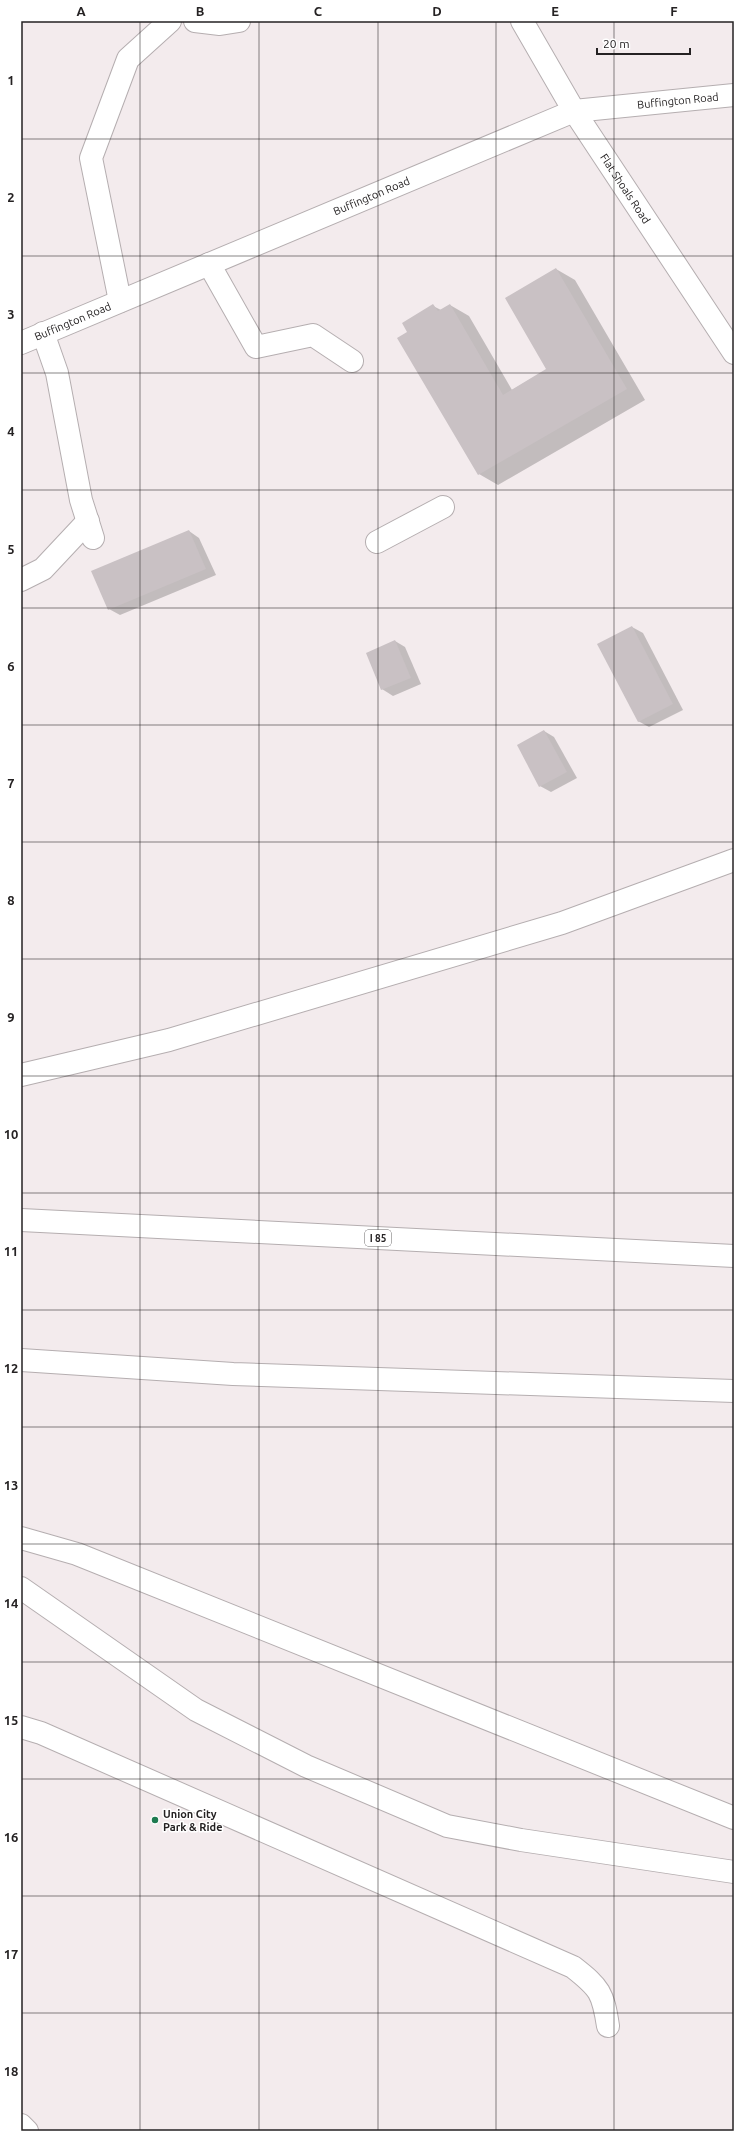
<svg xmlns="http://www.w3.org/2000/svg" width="755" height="2152" font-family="Ubuntu,sans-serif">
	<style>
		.shadow { fill: #0003 }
		.building { fill: #c9c1c4 }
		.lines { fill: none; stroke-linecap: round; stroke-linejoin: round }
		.minor-casing { stroke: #b5aeb0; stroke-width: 24 }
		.major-casing { stroke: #b5aeb0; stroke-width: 24 }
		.highway-casing { stroke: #b5aeb0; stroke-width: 24 }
		.minor { stroke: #fff; stroke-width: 22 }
		.major { stroke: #fff; stroke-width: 22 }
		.highway { stroke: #fff; stroke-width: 22 }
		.grid { fill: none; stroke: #252223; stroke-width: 1; stroke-opacity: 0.55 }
		.poi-dot { fill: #1e7a50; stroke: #fff; stroke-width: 1.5 }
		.labels { text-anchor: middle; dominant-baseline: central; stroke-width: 3; stroke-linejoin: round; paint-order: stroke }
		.shield { fill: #fff; stroke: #666465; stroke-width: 1 }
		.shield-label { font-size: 10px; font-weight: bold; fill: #252223 }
		.street-label { font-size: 11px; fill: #252223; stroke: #fff }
		.poi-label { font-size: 11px; font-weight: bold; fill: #252223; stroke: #fff; text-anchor: start }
		.neatline { fill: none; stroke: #252223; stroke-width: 1.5 }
		.grid-label { font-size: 13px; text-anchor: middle; font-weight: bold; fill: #252223 }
	</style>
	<rect width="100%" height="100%" fill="#f3ebed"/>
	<g class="shadow">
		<polygon points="556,269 575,280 645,400 498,485 479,474 408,332 433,306 441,310 450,305 469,316 512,390 548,369"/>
		<polygon points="189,531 199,538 216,575 120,615 109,609"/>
		<polygon points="632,627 643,633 683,710 649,727 638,721"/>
		<polygon points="395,641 405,647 421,684 393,696 382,689"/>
		<polygon points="544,731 554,737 577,778 551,792 540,786"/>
	</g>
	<g class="building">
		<polygon points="556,268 627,389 478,475 397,338 407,332 402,323 433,304 438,311 450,304 503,395 546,369 505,298"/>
		<polygon points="189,530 206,569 108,610 91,571"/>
		<polygon points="632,626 673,704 638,722 597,644"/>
		<polygon points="395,640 411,678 381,690 366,653"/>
		<polygon points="544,730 567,772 539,787 517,745"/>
	</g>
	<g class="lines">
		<defs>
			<g id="minor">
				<polyline points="195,21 220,24 239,21"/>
				<path id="s1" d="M574,111L734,353"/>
				<polyline points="209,264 256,347 313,335 352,361"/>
				<polyline points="120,301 91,158 128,59 170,21"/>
				<polyline points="43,333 57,373 81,500 93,538"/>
				<path id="s2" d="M21,343L574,111L734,95"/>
				<polyline points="377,542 443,507"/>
				<polyline points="21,580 43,569 88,521"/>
				<polyline points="21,1588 196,1710 306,1766 447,1826 521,1840 734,1872"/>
				<path d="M21,1727L41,1733L573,1967C600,1988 603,1993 608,2026"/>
				<polyline points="21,2125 27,2131"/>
			</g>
			<polyline id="major" points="522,21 574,111"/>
			<g id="highway">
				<polyline points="21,1075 169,1040 562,923 734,860"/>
				<polyline points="21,1220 734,1256"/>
				<polyline points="21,1360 233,1374 734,1391"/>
				<polyline points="21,1538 77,1554 734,1818"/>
			</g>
		</defs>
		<use href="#minor" class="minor-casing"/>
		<use href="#major" class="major-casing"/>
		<use href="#highway" class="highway-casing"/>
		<use href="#minor" class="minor"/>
		<use href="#major" class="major"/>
		<use href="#highway" class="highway"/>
	</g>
	<path class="grid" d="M140,21V2131M259,21V2131M378,21V2131M496,21V2131M614,21V2131M21,139H734M21,256H734M21,373H734M21,490H734M21,608H734M21,725H734M21,842H734M21,959H734M21,1076H734M21,1193H734M21,1310H734M21,1427H734M21,1544H734M21,1662H734M21,1779H734M21,1896H734M21,2013H734"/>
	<circle class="poi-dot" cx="155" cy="1820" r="4"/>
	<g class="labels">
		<rect class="shield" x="365" y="1230" width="26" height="16" rx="3"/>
		<g class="shield-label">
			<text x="378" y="1238">I 85</text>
		</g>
		<g class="street-label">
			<text stroke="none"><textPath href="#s2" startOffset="704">Buffington Road</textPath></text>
			<text stroke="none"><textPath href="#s1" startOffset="93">Flat Shoals Road</textPath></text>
			<text stroke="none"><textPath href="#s2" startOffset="380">Buffington Road</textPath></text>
			<text stroke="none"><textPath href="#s2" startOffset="56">Buffington Road</textPath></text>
		</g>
		<g class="poi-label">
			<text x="163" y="1814">Union City<tspan x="163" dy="13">Park &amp; Ride</tspan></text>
		</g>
	</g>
	<rect width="755" height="2152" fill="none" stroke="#ffffff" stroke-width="44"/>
	<path d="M597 48v6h93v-6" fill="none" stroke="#252223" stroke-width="2"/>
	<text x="603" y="48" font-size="12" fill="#252223" stroke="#ffffff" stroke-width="3" paint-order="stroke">20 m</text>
	<rect x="22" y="22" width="711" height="2108" class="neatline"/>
	<g class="grid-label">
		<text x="81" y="16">A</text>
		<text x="200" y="16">B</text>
		<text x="318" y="16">C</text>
		<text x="437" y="16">D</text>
		<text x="555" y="16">E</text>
		<text x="674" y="16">F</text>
		<text x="11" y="85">1</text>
		<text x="11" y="202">2</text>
		<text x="11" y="319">3</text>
		<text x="11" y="436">4</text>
		<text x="11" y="554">5</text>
		<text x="11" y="671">6</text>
		<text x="11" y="788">7</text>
		<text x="11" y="905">8</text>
		<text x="11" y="1022">9</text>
		<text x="11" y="1139">10</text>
		<text x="11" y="1256">11</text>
		<text x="11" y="1373">12</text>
		<text x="11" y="1490">13</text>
		<text x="11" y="1608">14</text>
		<text x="11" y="1725">15</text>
		<text x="11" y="1842">16</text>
		<text x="11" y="1959">17</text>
		<text x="11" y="2076">18</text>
	</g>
</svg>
